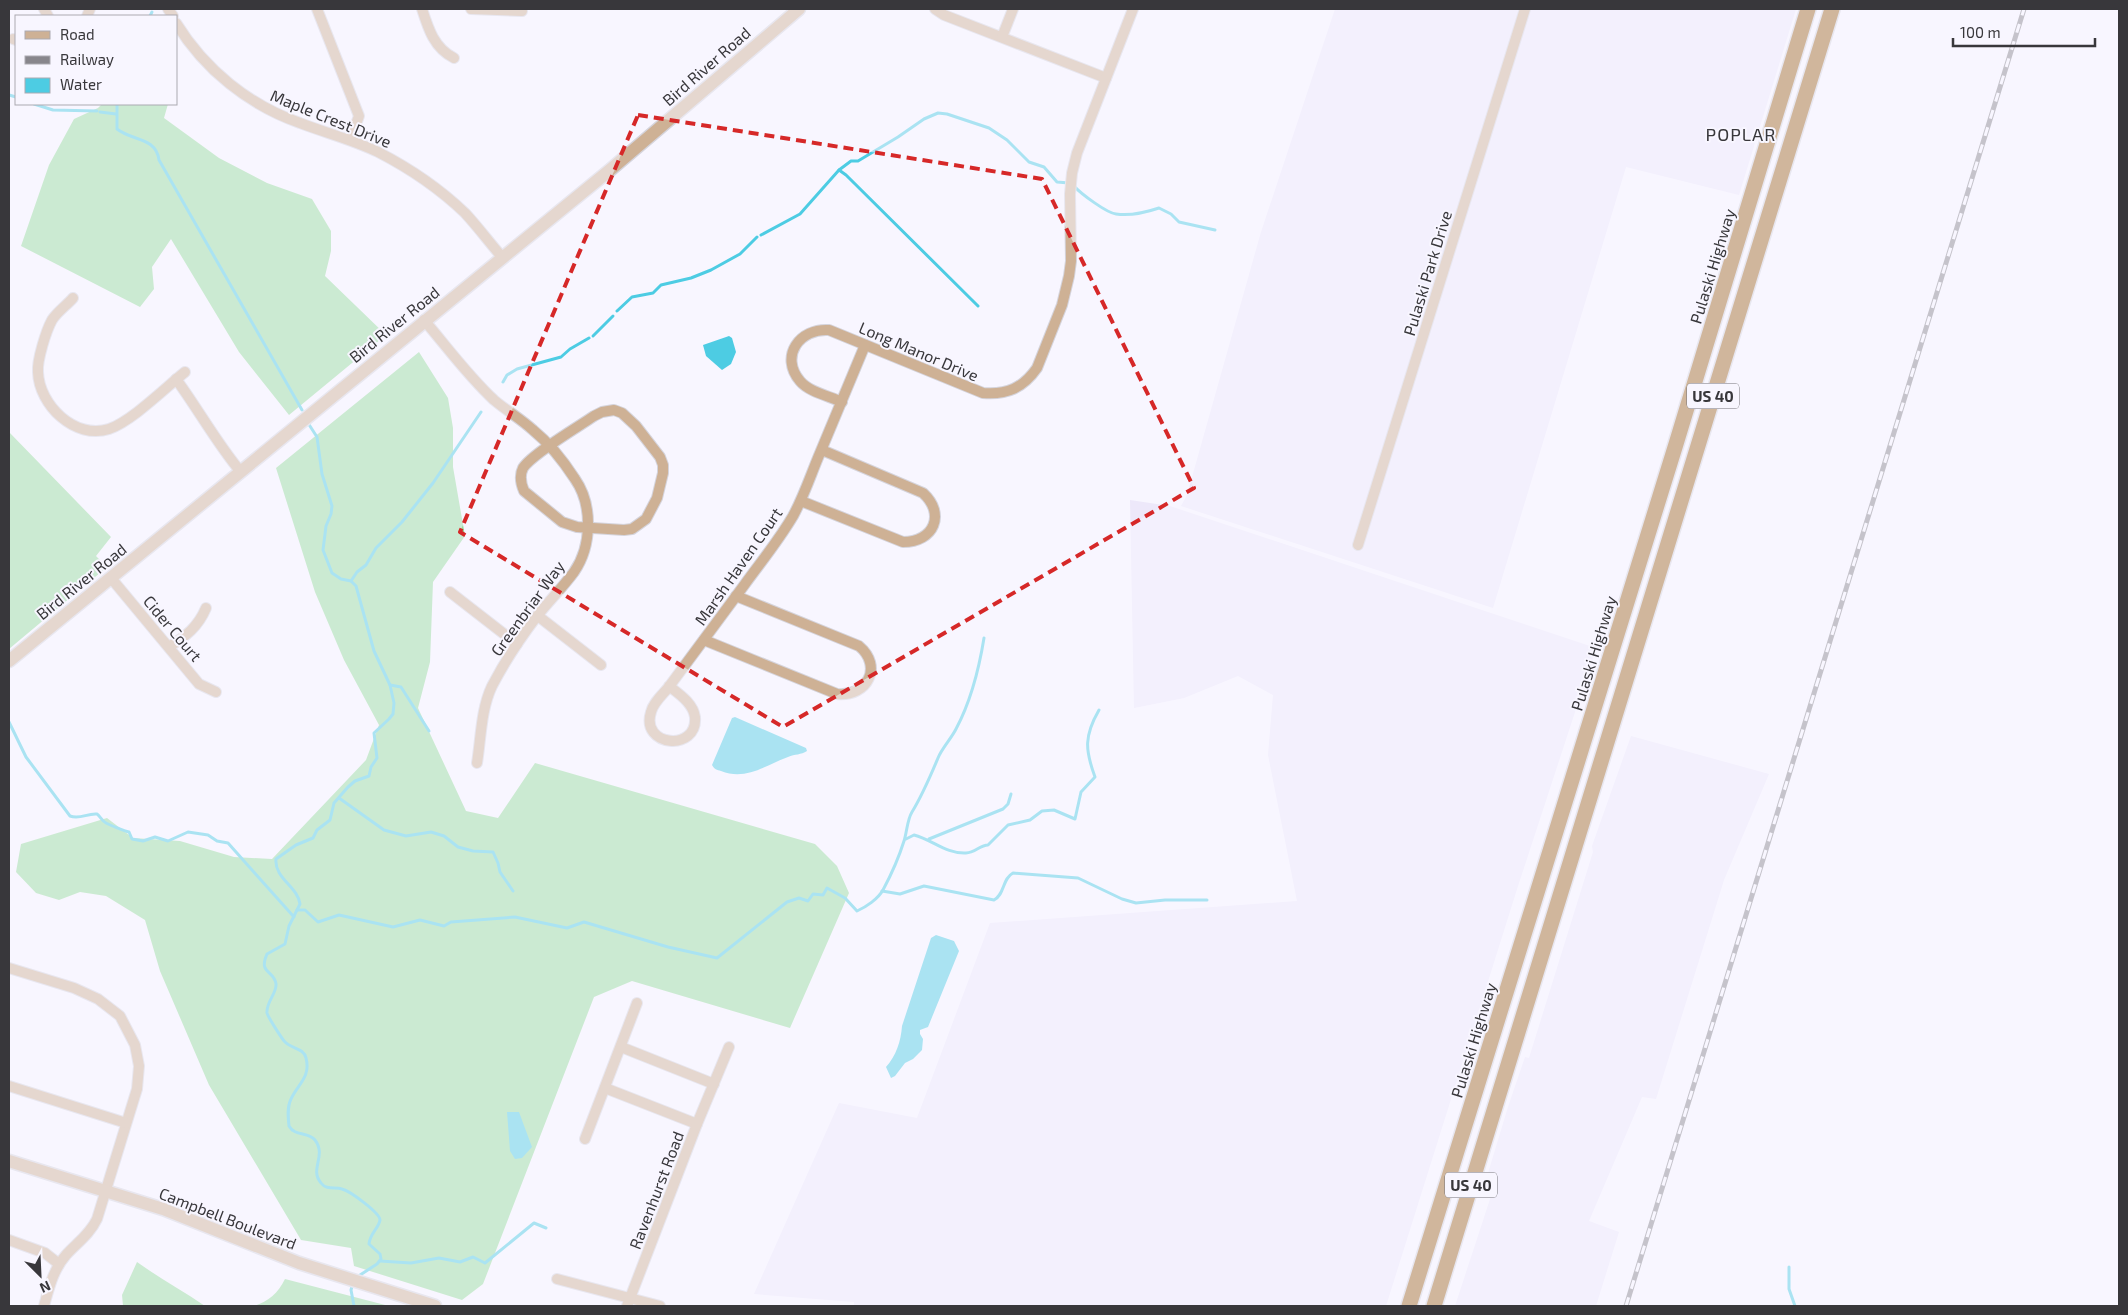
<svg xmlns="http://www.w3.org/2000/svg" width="2128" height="1315" font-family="'Exo 2',sans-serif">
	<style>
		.built { fill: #ede8fa }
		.forest { fill: #96dc9b }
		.water { fill: #4dcce3 }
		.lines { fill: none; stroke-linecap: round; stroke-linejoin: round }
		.stream { stroke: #4dcce3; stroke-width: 3 }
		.minor-casing { stroke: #d5d4dc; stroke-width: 12 }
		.tertiary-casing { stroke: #d5d4dc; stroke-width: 15 }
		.trunk-casing { stroke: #d5d4dc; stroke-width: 18 }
		.minor { stroke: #ceb195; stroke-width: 10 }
		.tertiary { stroke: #ceb195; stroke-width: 12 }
		.trunk { stroke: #a06925; stroke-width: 15 }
		.rail-casing { stroke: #88868c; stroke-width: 5 }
		.rail { stroke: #f8f6ff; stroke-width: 3; stroke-dasharray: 9; stroke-linecap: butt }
		.marked { fill: none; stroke: #d62828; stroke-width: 4; stroke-dasharray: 10 6; stroke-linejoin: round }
		.labels { text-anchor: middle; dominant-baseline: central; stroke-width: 4; stroke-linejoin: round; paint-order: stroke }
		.shield { fill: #f8f6ff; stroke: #727076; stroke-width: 1 }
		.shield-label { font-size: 15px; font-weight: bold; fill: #38373b }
		.street-label { font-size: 16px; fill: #38373b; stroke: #f8f6ff }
		.neighbourhood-label { font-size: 18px; letter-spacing: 1px; fill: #38373b; stroke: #f8f6ff }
	</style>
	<rect width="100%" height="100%" fill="#f8f6ff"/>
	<g class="built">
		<polygon points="1335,9 1796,9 1739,195 1626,167 1493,608 1181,506 1187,495 1261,232"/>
		<polygon points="1130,500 1170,506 1596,648 1518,886 1386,1306 854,1306 854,1302 754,1294 839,1103 917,1118 990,923 1297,901 1268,755 1273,695 1238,676 1184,698 1134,708"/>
		<polygon points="1631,736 1769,774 1724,880 1656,1099 1642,1097 1589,1221 1619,1232 1596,1306 1455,1306 1494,1187 1485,1183 1508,1107 1525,1057 1529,1058 1593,852 1592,846"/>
	</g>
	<g class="forest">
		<polygon points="102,104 168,104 164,118 219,158 267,183 312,199 331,231 331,251 325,276 386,335 289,415 239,352 171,239 152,267 154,289 140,307 21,246 49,165 74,119 98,108"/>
		<polygon points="419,352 448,398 453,428 453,467 465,536 433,582 430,662 418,708 466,811 498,818 535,763 815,844 837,866 849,893 790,1028 632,981 594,997 483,1284 462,1300 354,1266 351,1248 301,1240 209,1085 160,971 145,920 106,896 80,892 59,900 36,893 16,872 21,844 107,818 133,838 180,841 234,857 272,859 366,760 379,725 344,660 315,592 276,468"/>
		<polygon points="9,432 111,537 96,556 107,567 9,649"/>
		<path d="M137,1262C159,1278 182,1290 205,1306H123L122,1295Z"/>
		<path d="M285,1279L389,1306H254C269,1301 278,1293 285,1279Z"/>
	</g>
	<g class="water">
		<polygon points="729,336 732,338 736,352 731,364 722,370 706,356 703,345"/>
		<path d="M735,717L806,748L807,751C801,755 795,754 788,757C766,765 746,781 721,771C717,770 714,769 712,765L732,718Z"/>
		<path d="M936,935L954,941L959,951L928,1027L920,1030V1034L923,1039L922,1050L913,1059L905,1063L895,1076L891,1078L886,1067C896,1056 901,1041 902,1026L931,938Z"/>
		<polygon points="507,1112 519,1112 532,1147 522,1158 515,1159 510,1151"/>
	</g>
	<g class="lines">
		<g class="stream">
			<polyline points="150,16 152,12"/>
			<polyline points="9,95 16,97"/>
			<polyline points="34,104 53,110 97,111"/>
			<path d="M117,104V129C132,141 156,137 159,160L302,410"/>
			<polyline points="100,112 116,114"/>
			<polyline points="839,170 846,175 978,306"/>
			<path d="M1074,186C1081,194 1107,213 1116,214C1129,216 1147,212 1159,208L1171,214L1179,222L1215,230"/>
			<polyline points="761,235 800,214 839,170 851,161 858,161 898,137 924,119 938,113 947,114 989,128 1007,140 1029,162 1044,167 1057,182 1069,183"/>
			<polyline points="617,311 632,297 653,293 661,285 691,278 711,270 740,254 757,237"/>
			<polyline points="593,336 613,316"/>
			<polyline points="503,382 507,375 517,369 561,357 570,349 589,338"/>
			<path d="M308,423L317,437L322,474L332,506L331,514L326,526L323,550L332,573L341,579L351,581L356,586L374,651L390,685L394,703L393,714L389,719L374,733L377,758L371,767L369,776L355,781L348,787L334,803L330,820L317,830L313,838L296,845L276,859C274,878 298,887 300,904L289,926L285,944L267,954C258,974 274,970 276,984C277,993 266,1002 267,1013C268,1017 282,1039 285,1042C292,1049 304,1048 306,1058C311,1077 298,1084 291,1099C287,1107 288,1117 289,1126C295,1137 308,1131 315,1140C327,1156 309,1169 321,1183C326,1190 335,1187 342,1189C350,1191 380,1213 380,1220C379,1228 370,1233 369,1244L380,1254L381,1259L377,1264L357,1277"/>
			<polyline points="351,581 357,572 366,565 376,548 402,522 433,483 481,412"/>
			<polyline points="390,685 401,687 429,731"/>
			<path d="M9,722L26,757L70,816C80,820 87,813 97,814C100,816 102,821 106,823C110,825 124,831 129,832L132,839L143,841L155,837L168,841L188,832L208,835L217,841L228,843L294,917"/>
			<polyline points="339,798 384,830 406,836 431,832 444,836 458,847 473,851 493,852 498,863 500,872 513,891"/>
			<path d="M906,839L914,835C933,840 946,854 966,853C975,853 980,845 988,845L1008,825L1030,820L1042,811L1054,810L1075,819L1081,792L1095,777C1085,750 1084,736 1099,710"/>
			<polyline points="929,839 1003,809 1008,804 1011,794"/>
			<path d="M882,891L900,894L924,886L994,900C1005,894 1002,879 1013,873L1078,878L1122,899L1136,903L1165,900H1207"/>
			<path d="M297,910H305L318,922L339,915L393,927L420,920L444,926L451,922L515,917L567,928L584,922L668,947L717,958L787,902L799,898L808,901L813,894L823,895L827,888L845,898L857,911C866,907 878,899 883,890C891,875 899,857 904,841C907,832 907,820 912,812C923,794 930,777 938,758C942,748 951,739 956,729C971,701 979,669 984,638"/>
			<polyline points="380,1261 411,1263 439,1258 460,1262 473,1257 485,1263 534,1223 546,1228"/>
			<polyline points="1789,1267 1789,1289 1795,1306"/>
			<polyline points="353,1283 351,1290 354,1306"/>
		</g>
		<defs>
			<g id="minor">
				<polyline points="44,9 48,16"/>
				<polyline points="168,9 173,16"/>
				<polyline points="317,9 359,116 350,140"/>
				<path d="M422,9C428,28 434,48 454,58"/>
				<polyline points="471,9 522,11"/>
				<polyline points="935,9 944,15 1106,78"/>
				<polyline points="87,16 90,9"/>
				<path d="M176,23C205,70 249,105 300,123C326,133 354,140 378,152C409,168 440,189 465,213C478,227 489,242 502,257"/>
				<polyline points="1002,37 1013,9"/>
				<polyline points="13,39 16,40"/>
				<path d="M73,298C67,305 57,312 52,320C46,331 37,360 38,372C39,405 75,440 109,429C132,421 165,388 185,372"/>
				<path d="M424,320C447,347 468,376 494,400C507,411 521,419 533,430C549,443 564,462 575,479C593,505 592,546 574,572C563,587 549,601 537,616C521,637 505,661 492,686C481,709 481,738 477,763"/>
				<path d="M176,379C198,409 216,442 240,471"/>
				<path d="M842,402C829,396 809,392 800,381C779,356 800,328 829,330L983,393C1007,395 1023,388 1037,368L1062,305L1069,276L1071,261L1070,194L1072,173L1077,153L1133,9"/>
				<path d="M614,410L622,413L636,426L660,457L663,465V473L657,498L646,519L632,529L624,530L577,527L562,522L524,491C521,484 519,476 523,468C532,454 578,427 594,416L602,412Z"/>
				<path d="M801,501L903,542C934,542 946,514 923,493L822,450"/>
				<polyline points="1358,545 1525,9"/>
				<polyline points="111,578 199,684 216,692"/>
				<polyline points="450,592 517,644"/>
				<polyline points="538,616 601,665"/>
				<path d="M704,640L837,694C868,697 883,666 859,646L736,596"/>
				<path d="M169,647C186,636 198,627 206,608"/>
				<path d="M669,686C679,694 693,703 695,717C698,752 640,747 651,712C653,703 662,695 668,688C694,653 719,619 745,584C761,562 779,540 793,516C804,496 811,474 820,453C835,417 850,381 865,345"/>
				<path d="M9,968L74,988L98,999L120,1016L135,1045L139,1066L137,1089L97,1219C90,1234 77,1243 66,1255C53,1270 49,1288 44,1306"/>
				<polyline points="621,1047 714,1084"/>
				<polyline points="9,1086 126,1123"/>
				<polyline points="605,1088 697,1124"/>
				<polyline points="585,1139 637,1003"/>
				<polyline points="9,1240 45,1253 59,1264"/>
				<polyline points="557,1279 660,1306"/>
				<polyline points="627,1306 697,1124 729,1047"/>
			</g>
			<g id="tertiary">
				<polyline points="9,661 610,170 799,9"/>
				<polyline points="9,1161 163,1209 299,1263 435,1306"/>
			</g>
			<g id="trunk">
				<polyline points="1409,1306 1676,444 1808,9"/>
				<polyline points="1434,1306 1832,9"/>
			</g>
		</defs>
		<use href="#minor" class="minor-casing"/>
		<use href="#tertiary" class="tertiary-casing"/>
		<use href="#trunk" class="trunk-casing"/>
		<use href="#minor" class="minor"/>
		<use href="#tertiary" class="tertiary"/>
		<use href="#trunk" class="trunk"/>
		<defs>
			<polyline id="rail" points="1626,1306 2024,9"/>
		</defs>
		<use href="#rail" class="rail-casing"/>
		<use href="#rail" class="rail"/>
	</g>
	<path d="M0 0H2128V1315H0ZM638,115L1042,179L1194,488L783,727L460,532Z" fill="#f8f6ff" fill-opacity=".55" fill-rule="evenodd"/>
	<path class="marked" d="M638,115L1042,179L1194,488L783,727L460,532Z"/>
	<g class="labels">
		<g class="shield">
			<rect x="1687" y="383.5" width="52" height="25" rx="4"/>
			<rect x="1445" y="1172.5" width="52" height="25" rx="4"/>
		</g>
		<g class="shield-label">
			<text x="1713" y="396">US 40</text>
			<text x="1471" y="1185">US 40</text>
		</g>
		<g class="street-label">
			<text transform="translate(706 66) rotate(-41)">Bird River Road</text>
			<text transform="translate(331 118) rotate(22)">Maple Crest Drive</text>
			<text transform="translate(1712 266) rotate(-73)">Pulaski Highway</text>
			<text transform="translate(1427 273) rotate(-73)">Pulaski Park Drive</text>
			<text transform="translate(394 324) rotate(-39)">Bird River Road</text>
			<text transform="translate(919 351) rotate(23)">Long Manor Drive</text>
			<text transform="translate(738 566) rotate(-55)">Marsh Haven Court</text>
			<text transform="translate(81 581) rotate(-39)">Bird River Road</text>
			<text transform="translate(527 608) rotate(-54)">Greenbriar Way</text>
			<text transform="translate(173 628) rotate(50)">Cider Court</text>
			<text transform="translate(1593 653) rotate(-73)">Pulaski Highway</text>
			<text transform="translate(1473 1040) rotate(-73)">Pulaski Highway</text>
			<text transform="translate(656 1190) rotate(-69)">Ravenhurst Road</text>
			<text transform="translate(228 1218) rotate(21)">Campbell Boulevard</text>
		</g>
		<g class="neighbourhood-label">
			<text x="1741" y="134">POPLAR</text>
		</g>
	</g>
	<rect width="2128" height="1315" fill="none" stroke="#38373b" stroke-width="20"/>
	<rect x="15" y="15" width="162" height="90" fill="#f8f6ff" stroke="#abaab1"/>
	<rect x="25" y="31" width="25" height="8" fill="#ceb195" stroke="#abaab1"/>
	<text x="60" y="40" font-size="15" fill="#38373b">Road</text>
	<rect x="25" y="56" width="25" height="8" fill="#88868c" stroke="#abaab1"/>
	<text x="60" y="65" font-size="15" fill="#38373b">Railway</text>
	<rect x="25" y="78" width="25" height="15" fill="#4dcce3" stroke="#abaab1"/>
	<text x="60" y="90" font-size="15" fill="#38373b">Water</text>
	<g transform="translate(40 1275) rotate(156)" stroke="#f8f6ff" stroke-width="4" paint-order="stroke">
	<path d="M0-4L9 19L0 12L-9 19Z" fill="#38373b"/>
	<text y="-8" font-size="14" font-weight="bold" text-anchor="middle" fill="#38373b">N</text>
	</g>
	<path d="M1953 38v8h142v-8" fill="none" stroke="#38373b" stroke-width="2.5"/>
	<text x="1960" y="38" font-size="15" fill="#38373b" stroke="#f8f6ff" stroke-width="4" paint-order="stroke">100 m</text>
</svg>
